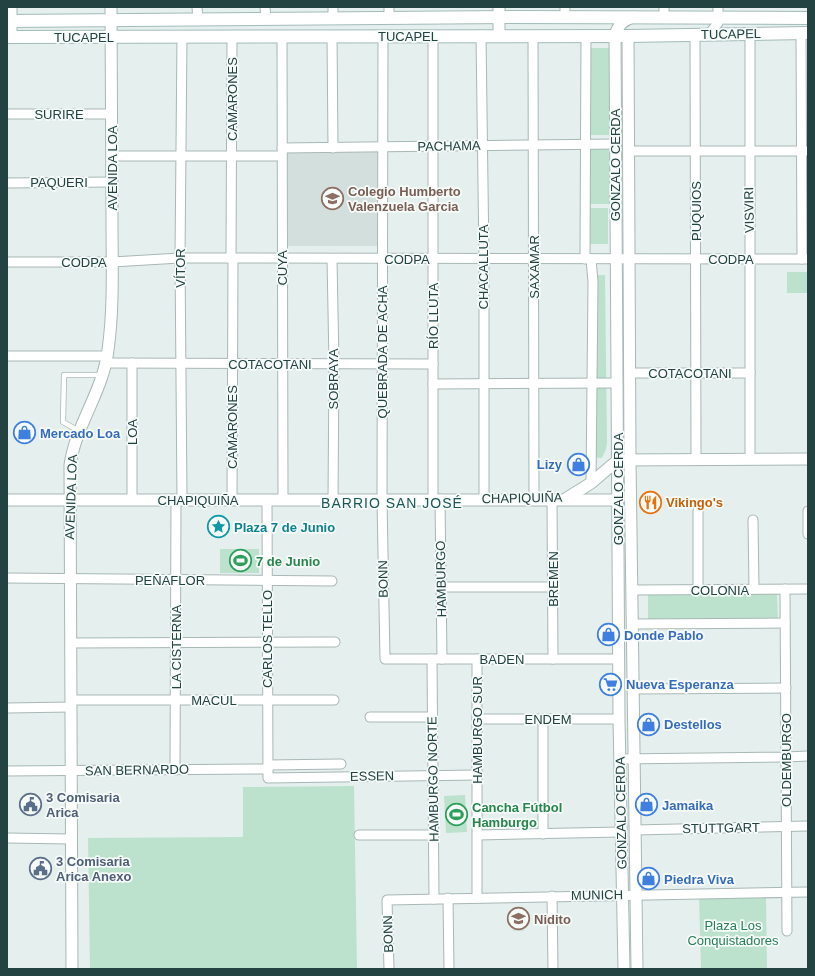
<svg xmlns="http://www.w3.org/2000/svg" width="815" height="976" font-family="Arial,sans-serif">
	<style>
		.built { fill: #d3dfdd }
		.green { fill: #bce2ce }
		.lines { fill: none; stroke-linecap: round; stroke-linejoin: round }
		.service-casing { stroke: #a7b8b6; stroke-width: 6 }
		.minor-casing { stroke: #a7b8b6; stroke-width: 11 }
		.tertiary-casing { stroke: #a7b8b6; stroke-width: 13 }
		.secondary-casing { stroke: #a2bcb9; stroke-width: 14 }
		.service { stroke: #fff; stroke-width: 4.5 }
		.minor { stroke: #fff; stroke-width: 9 }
		.tertiary { stroke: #fff; stroke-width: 11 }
		.secondary { stroke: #fff; stroke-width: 12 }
		.labels { text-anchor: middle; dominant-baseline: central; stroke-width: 3.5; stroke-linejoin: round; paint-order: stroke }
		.street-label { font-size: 13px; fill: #224341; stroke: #f6fbf9 }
		.education-label { font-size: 13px; font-weight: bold; fill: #785e54; stroke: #f6fbf9; text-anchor: start }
		.shop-label { font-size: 13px; font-weight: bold; fill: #366cbe; stroke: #f6fbf9; text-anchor: start }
		.food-label { font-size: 13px; font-weight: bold; fill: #c56008; stroke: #f6fbf9; text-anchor: start }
		.culture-label { font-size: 13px; font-weight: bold; fill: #0d838f; stroke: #f6fbf9; text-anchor: start }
		.leisure-label { font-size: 13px; font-weight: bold; fill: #27864d; stroke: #f6fbf9; text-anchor: start }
		.service-label { font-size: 13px; font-weight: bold; fill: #4e5e75; stroke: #f6fbf9; text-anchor: start }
		.park-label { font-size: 13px; fill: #287e5b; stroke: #f6fbf9 }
		.neighbourhood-label { font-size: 14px; letter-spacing: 1px; fill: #1b5756; stroke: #f6fbf9 }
	</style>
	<rect width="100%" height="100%" fill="#e5efed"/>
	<g class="built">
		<polygon points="287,150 377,150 378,246 288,246"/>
		<polygon points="512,908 524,908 524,931 513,931"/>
	</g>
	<g class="green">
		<rect x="589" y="48" width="21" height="87"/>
		<polygon points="588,146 609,146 610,204 588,204"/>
		<rect x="587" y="208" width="21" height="36"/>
		<rect x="787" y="272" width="21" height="21"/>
		<polygon points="588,275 605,275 607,443 606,449 602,458 589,457"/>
		<rect x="220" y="549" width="39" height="24"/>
		<polygon points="777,593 778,622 648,625 648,595"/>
		<polygon points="354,786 357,969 90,969 88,838 243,837 243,787"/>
		<polygon points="465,795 467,832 446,833 444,796"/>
		<polygon points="766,895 767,968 701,969 699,896"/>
	</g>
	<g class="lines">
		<defs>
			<polyline id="service" points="79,431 63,422 64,375 102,375"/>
			<g id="minor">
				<polyline points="12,7 12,37"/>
				<polyline points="197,7 198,20"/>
				<polyline points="265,7 266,19"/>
				<polyline points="333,7 333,19"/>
				<polyline points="389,7 389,18"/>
				<polyline points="664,7 664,18"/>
				<polyline points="565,17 565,7"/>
				<polyline points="801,33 802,259"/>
				<polyline points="695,34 696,460"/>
				<polyline points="709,34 718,23 718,7"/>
				<polyline points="750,34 750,459"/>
				<polyline points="481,35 484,259 484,499"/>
				<polyline points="182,36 180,258 182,500"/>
				<polyline points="282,36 283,500"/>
				<polyline points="332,36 333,148"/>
				<polyline points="383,36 382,500 385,659 619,659"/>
				<polyline points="533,36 534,499"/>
				<polyline points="7,114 112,114"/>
				<polyline points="282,148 615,144"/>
				<polyline points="629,151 808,151"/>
				<polyline points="112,156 282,156"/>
				<polyline points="7,183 112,182"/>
				<polyline points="231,259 232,36"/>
				<polyline points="332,259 334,364 333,500"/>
				<polyline points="585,259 586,36"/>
				<polyline points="591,259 593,282 591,483"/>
				<polyline points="7,262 112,262 180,258 808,259"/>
				<polyline points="7,356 107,356"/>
				<polyline points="106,363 433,364"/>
				<polyline points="630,373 750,373"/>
				<polyline points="433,384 617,383"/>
				<polyline points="440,499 442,659"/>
				<polyline points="552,499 553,659"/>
				<polyline points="132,500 132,363"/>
				<polyline points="232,500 233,259"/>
				<polyline points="267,500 268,778 477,775"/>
				<polyline points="433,500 433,36"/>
				<polyline points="698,511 698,590"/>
				<polyline points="808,511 808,534"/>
				<polyline points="753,520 754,589"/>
				<polyline points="7,578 332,581"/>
				<polyline points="441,587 553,587"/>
				<polyline points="785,589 787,931"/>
				<polyline points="632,590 808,589"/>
				<polyline points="632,624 785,623"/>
				<polyline points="70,643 335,642"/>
				<polyline points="432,659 434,899"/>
				<polyline points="477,659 477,898"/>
				<polyline points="633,689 786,688"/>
				<polyline points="71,700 334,700"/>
				<polyline points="7,708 71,707"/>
				<polyline points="370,717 432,717"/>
				<polyline points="477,719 619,719"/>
				<polyline points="543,719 543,834"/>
				<polyline points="620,759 786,757 808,756"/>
				<polyline points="268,765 341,764"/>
				<polyline points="175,770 176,500"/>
				<polyline points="7,771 268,769"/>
				<polyline points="635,830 808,826"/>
				<polyline points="359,835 433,835"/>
				<polyline points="478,835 621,832"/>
				<polyline points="7,838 71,839"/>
				<polyline points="552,896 553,969"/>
				<polyline points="448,898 449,969"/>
				<polyline points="389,969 387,900 808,892"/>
			</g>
			<g id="tertiary">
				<polyline points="499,7 499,35"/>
				<polyline points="628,36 630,460 637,969"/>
				<polyline points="567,498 591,483 618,460 808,459"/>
				<polyline points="7,500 618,500"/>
				<path d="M72,969L70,465C76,424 103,392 108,350C114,307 112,263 112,220C112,149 111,78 111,7"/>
				<path d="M624,969L619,719L615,36C617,26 623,20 633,17"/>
			</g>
			<g id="secondary">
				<polyline points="7,21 510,17 808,18"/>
				<polyline points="7,37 628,36 808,33"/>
			</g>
		</defs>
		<use href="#service" class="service-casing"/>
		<use href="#minor" class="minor-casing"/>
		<use href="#tertiary" class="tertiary-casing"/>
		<use href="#secondary" class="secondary-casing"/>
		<use href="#service" class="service"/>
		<use href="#minor" class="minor"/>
		<use href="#tertiary" class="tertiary"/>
		<use href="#secondary" class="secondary"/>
	</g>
	<defs>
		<symbol id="school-ring" viewBox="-11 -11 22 22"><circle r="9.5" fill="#f6fbf9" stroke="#8d6e63" stroke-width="1.5"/><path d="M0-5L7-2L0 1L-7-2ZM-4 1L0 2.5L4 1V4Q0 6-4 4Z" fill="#8d6e63"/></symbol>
		<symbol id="shop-ring" viewBox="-11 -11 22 22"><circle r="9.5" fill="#f6fbf9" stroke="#3f7fe0" stroke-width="1.5"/><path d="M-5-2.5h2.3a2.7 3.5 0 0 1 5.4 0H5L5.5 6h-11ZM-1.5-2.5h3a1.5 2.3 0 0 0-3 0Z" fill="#3f7fe0"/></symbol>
		<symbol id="restaurant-ring" viewBox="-11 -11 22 22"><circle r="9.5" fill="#f6fbf9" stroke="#e8710a" stroke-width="1.5"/><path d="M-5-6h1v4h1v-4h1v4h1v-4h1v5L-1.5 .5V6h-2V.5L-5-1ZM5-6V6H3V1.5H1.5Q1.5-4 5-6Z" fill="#e8710a"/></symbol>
		<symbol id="sight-ring" viewBox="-11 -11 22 22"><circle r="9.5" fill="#f6fbf9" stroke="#0f9aa8" stroke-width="1.5"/><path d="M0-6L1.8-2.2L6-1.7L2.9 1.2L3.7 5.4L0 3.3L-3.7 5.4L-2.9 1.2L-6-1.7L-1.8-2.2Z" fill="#0f9aa8"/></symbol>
		<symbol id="stadium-ring" viewBox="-11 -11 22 22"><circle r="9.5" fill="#f6fbf9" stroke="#2e9e5b" stroke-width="1.5"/><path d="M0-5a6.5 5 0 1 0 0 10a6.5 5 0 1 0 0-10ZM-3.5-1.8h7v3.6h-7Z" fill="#2e9e5b"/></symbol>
		<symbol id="supermarket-ring" viewBox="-11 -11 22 22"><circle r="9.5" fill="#f6fbf9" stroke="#3f7fe0" stroke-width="1.5"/><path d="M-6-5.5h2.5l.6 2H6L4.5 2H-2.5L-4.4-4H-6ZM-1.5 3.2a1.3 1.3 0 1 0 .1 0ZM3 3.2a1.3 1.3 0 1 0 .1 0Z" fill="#3f7fe0"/></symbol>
		<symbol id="civic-ring" viewBox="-11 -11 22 22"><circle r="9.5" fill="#f6fbf9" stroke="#5c6f8a" stroke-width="1.5"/><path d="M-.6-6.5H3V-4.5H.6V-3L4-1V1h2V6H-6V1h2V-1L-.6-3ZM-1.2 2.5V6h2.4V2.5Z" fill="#5c6f8a"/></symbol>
	</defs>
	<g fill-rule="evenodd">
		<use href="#school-ring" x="320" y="186" width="25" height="25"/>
		<use href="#shop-ring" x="12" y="420" width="25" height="25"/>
		<use href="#shop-ring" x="566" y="452" width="25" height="25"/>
		<use href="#restaurant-ring" x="638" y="490" width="25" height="25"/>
		<use href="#sight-ring" x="206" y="514" width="25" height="25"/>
		<use href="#stadium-ring" x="228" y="548" width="25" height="25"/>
		<use href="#shop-ring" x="596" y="622" width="25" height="25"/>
		<use href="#supermarket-ring" x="598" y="672" width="25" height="25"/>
		<use href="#shop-ring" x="636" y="712" width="25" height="25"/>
		<use href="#civic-ring" x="18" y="792" width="25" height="25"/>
		<use href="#shop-ring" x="634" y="792" width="25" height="25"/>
		<use href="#stadium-ring" x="444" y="802" width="25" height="25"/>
		<use href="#civic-ring" x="28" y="856" width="25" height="25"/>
		<use href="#shop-ring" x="636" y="866" width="25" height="25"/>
		<use href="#school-ring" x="506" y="906" width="25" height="25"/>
	</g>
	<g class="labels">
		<g class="street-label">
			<text transform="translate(731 34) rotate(-1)">TUCAPEL</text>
			<text x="408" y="36">TUCAPEL</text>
			<text x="84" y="37">TUCAPEL</text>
			<text transform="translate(232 99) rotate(-90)">CAMARONES</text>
			<text x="59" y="114">SURIRE</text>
			<text transform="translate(449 146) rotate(-1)">PACHAMA</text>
			<text transform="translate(615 165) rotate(-90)">GONZALO CERDA</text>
			<text transform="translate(112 168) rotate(-90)">AVENIDA LOA</text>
			<text x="59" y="182">PAQUERI</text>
			<text transform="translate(749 210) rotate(-91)">VISVIRI</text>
			<text transform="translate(696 211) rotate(-90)">PUQUIOS</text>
			<text x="407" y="259">CODPA</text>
			<text x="731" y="259">CODPA</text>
			<text x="84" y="262">CODPA</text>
			<text transform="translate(483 267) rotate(-90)">CHACALLUTA</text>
			<text transform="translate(534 267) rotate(-90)">SAXAMAR</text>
			<text transform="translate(180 268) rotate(-90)">VÍTOR</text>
			<text transform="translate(282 268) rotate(-90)">CUYA</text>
			<text transform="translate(433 316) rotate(-90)">RÍO LLUTA</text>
			<text transform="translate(382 352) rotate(-90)">QUEBRADA DE ACHA</text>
			<text x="270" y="364">COTACOTANI</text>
			<text x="690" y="373">COTACOTANI</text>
			<text transform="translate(333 379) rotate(-90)">SOBRAYA</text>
			<text transform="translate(232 427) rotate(-90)">CAMARONES</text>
			<text transform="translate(132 432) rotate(-90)">LOA</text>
			<text transform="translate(618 489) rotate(-90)">GONZALO CERDA</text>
			<text transform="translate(71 497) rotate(-88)">AVENIDA LOA</text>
			<text transform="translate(522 498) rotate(-1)">CHAPIQUIÑA</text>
			<text x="198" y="500">CHAPIQUIÑA</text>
			<text transform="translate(383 579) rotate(-91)">BONN</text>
			<text transform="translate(441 579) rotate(-91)">HAMBURGO</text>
			<text transform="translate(553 579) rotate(-90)">BREMEN</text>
			<text x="170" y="580">PEÑAFLOR</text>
			<text x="720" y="590">COLONIA</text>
			<text transform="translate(267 639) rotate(-90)">CARLOS TELLO</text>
			<text transform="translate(176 647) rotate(-90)">LA CISTERNA</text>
			<text x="502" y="659">BADEN</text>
			<text x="214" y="700">MACUL</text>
			<text x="548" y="719">ENDEM</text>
			<text transform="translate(477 730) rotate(-90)">HAMBURGO SUR</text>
			<text transform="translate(786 760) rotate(-90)">OLDEMBURGO</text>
			<text transform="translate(137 770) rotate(-1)">SAN BERNARDO</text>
			<text transform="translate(372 776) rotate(-1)">ESSEN</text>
			<text transform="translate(433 779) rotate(-91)">HAMBURGO NORTE</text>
			<text transform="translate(621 813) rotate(-91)">GONZALO CERDA</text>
			<text transform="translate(721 828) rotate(-1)">STUTTGART</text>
			<text transform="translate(597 895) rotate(-1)">MUNICH</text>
			<text transform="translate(388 934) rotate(-92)">BONN</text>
		</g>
		<g class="education-label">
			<text x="348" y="191">Colegio Humberto<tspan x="348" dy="15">Valenzuela Garcia</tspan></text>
			<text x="534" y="919">Nidito</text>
		</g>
		<g class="shop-label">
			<text x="40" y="433">Mercado Loa</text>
			<text x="562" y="464" text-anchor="end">Lizy</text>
			<text x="624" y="635">Donde Pablo</text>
			<text x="626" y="684">Nueva Esperanza</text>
			<text x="664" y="724">Destellos</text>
			<text x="662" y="805">Jamaika</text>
			<text x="664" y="879">Piedra Viva</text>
		</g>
		<g class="food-label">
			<text x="666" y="502">Vikingo's</text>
		</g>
		<g class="culture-label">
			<text x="234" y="527">Plaza 7 de Junio</text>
		</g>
		<g class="leisure-label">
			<text x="256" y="561">7 de Junio</text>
			<text x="472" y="807">Cancha Fútbol<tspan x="472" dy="15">Hamburgo</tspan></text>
		</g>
		<g class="service-label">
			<text x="46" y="797">3 Comisaria<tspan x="46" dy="15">Arica</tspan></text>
			<text x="56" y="861">3 Comisaria<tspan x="56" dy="15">Arica Anexo</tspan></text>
		</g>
		<g class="park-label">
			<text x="733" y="925">Plaza Los<tspan x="733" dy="15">Conquistadores</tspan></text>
		</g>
		<g class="neighbourhood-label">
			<text x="392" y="503">BARRIO SAN JOSÉ</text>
		</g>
	</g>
	<rect width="815" height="976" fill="none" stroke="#224341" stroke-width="16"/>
</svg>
